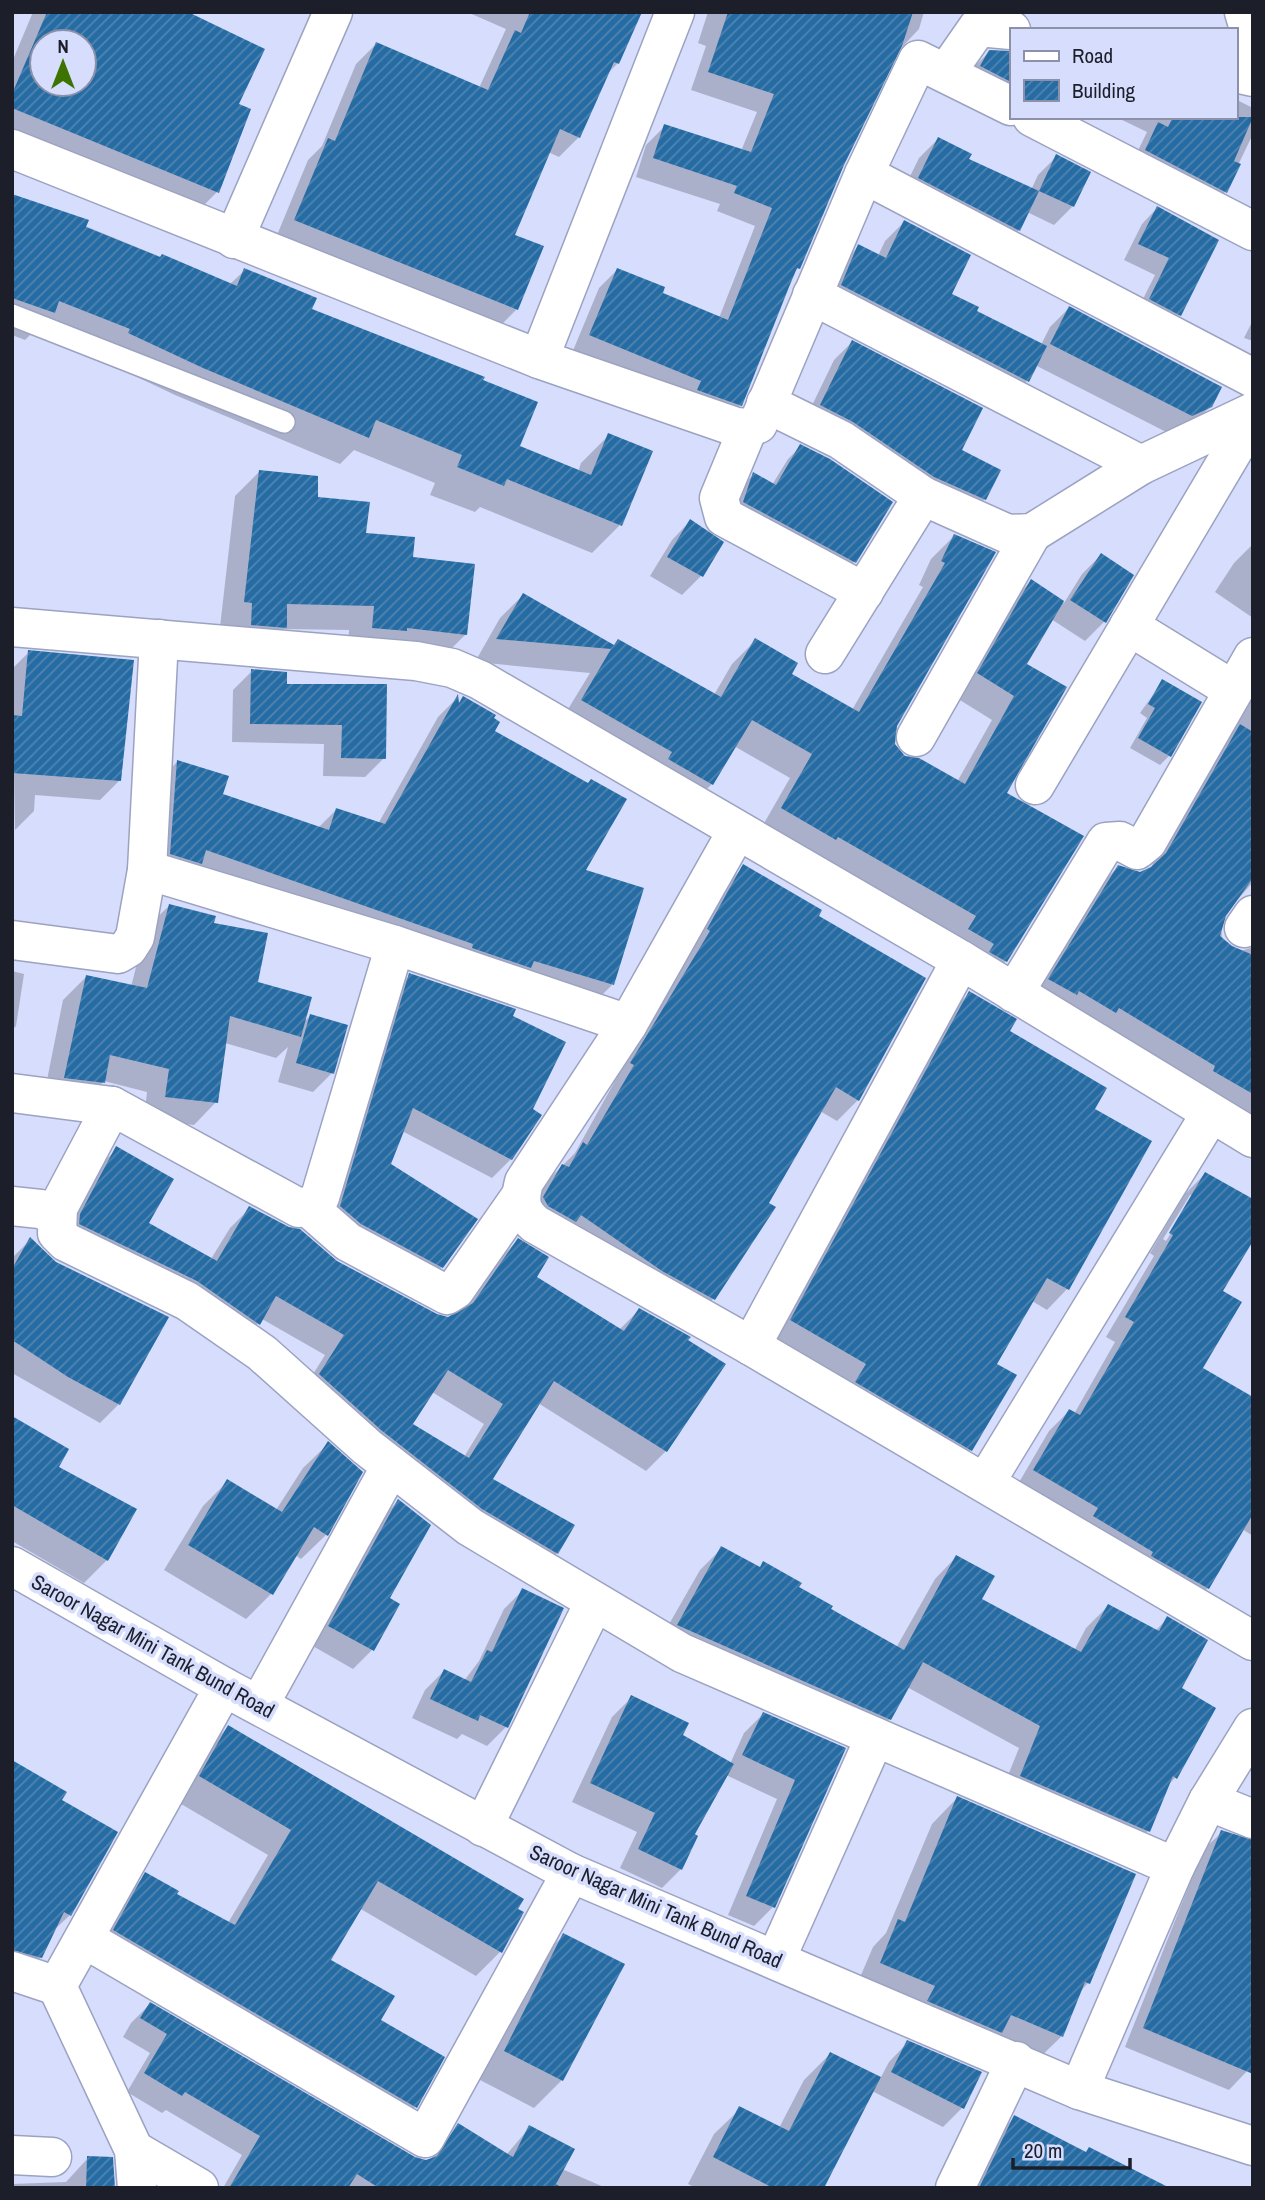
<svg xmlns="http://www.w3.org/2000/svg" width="1265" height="2200" font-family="'Archivo Narrow',sans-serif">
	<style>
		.shadow { fill: #0003; fill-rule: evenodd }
		.building { fill: url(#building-hatch); fill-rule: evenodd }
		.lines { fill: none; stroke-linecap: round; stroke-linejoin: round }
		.lane-casing { stroke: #9ca3c1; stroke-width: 24 }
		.street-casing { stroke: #9ca3c1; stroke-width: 41 }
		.secondary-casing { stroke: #9ca3c1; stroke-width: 41 }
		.lane { stroke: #fff; stroke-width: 21 }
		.street { stroke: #fff; stroke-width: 38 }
		.secondary { stroke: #fff; stroke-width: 38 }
		.labels { text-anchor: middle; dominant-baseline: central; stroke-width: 7; stroke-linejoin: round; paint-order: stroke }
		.street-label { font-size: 21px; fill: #1c1f2a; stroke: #d6ddfd }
	</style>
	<defs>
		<pattern id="building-hatch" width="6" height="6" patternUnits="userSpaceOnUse" patternTransform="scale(1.75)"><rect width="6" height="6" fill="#256ca5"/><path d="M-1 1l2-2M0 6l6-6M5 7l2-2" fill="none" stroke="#5284ad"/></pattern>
	</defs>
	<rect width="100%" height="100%" fill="#d6ddfd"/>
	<g class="shadow">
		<path d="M33,12H183L237,105L217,192L192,217L12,143V62ZM42,42H84V84H42Z"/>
		<polygon points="467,12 640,12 618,63 608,73 579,137 559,157 548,152 513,235 517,309 497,329 275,240 308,160 322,146 356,64 376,44 479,88 506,29"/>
		<polygon points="708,12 924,12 919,29 901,48 843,164 798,268 793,274 741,405 722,423 572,353 599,288 617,270 660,294 719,318 755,226 717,211 720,204 636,177 646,145 665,126 741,151 757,112 691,90 706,46 698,43"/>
		<polygon points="989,52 1011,53 1011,114 970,71"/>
		<polygon points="1235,99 1253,108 1253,134 1225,192 1209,208 1130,167 1147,132 1116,117 1235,117"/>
		<polygon points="938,139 967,160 1031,190 1038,175 1057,156 1073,206 1054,225 1027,212 1019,230 1000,249 900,197 919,158"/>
		<polygon points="12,196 229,285 245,270 310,310 481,381 518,447 578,472 581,463 609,435 651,452 620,525 592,553 480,507 475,512 430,495 435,483 354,450 340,464 175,395 36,329 25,340 12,335"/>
		<polygon points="1157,208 1217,241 1180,315 1164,330 1135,315 1155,275 1124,260 1142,224"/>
		<polygon points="904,222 949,294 975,312 1041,345 1050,327 1069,308 1211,406 1191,426 1172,435 1035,365 1027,381 1008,400 823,304 839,266 858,247 878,256 885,241"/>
		<polygon points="1253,320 1253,341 1244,338"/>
		<polygon points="852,342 959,451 985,499 967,517 803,424 834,360"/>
		<polygon points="801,446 854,562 842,574 731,515 741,487 754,474 772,485 788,459"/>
		<polygon points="260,471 317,498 364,534 411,559 466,634 441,659 348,652 349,630 284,629 261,652 220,627 235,496"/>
		<polygon points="690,521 722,542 701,576 682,595 650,576 672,540"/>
		<polygon points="954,536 895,726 893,745 905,758 957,782 992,720 955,697 1008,605 1031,581 1064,603 1082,574 1101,555 1104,622 1085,641 1051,619 1025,665 1005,793 1082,837 1006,961 982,985 759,832 790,778 734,746 712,784 688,807 559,724 590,673 475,662 500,618 523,595 613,646 714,695 732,664 756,640 790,674 852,710 923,587 919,585 931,559"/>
		<polygon points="1253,544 1253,618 1215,592 1234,563"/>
		<polygon points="29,652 120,780 100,800 35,795 34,811 15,830 12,669"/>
		<polygon points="252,671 285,686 385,686 384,758 365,777 323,776 324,744 232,742 233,690"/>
		<polygon points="1163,681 1169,756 1160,765 1130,748 1147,718 1140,713"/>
		<polygon points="1253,688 1253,882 1226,913 1221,925 1222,937 1230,947 1241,951 1253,947 1253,1124 1031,998 1099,886 1118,867 1140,873 1150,869"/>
		<polygon points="457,698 458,704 463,699 493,731 584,871 613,984 592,1005 150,874 157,782 177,762 221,796 318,828 336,810 378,824 438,717"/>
		<polygon points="744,867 816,917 858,1100 837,1121 820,1111 766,1204 773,1208 713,1299 692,1321 527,1227 541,1187 575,1153 722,888"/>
		<polygon points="169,906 212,924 256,984 302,1024 310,1016 332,1073 313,1092 278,1082 288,1047 276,1058 225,1043 216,1102 194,1125 144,1119 147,1092 104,1081 80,1105 43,1100 63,1000 86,977 131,987 146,928"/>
		<polygon points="12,971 24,974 16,1026 12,1030"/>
		<polygon points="410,975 531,1110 511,1159 492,1178 402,1131 389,1165 442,1267 423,1286 322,1225 391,994"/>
		<polygon points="970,993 1093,1110 1067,1289 1047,1310 1032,1301 994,1364 971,1450 950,1470 771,1341 949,1013"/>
		<path d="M117,1149L146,1223L211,1259L230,1228L250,1208L336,1263L436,1316L449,1319L463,1310L498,1260L518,1240L534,1277L619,1330L639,1310L666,1451L646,1471L538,1403L491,1480L557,1553L537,1573L300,1395L325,1355L262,1319L239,1344L60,1244L97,1168ZM432,1392L484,1424L464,1457L411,1425Z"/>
		<path d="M1205,1174L1221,1292L1201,1369L1253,1399V1536L1242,1529L1208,1588L1187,1608L1014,1491L1049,1431L1069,1411L1074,1414L1115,1342L1106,1337L1154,1256L1150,1253L1185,1194ZM1190,1195H1194L1166,1241L1163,1239Z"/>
		<polygon points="30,1240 55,1263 119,1404 100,1423 12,1373 12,1258"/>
		<polygon points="12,1418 57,1468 107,1560 84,1583 12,1541"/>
		<polygon points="328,1444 326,1535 301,1559 295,1555 271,1594 246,1619 164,1570 203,1506 228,1481 276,1510 303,1468"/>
		<polygon points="398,1501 387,1599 372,1650 353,1669 311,1645 379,1520"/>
		<polygon points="722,1548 797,1588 896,1648 935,1579 956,1557 980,1600 1074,1651 1086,1628 1108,1606 1155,1631 1168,1618 1175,1778 1167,1786 1148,1831 1126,1853 999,1798 1019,1748 907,1687 890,1719 868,1741 656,1647 700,1570"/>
		<polygon points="523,1590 561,1609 506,1727 487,1746 462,1734 457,1739 412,1718 425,1690 444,1671 464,1681 479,1661 504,1609"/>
		<polygon points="631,1698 681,1736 730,1764 744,1733 763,1714 844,1749 773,1907 754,1926 728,1915 777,1799 726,1775 693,1835 681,1869 662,1888 620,1868 637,1832 572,1802 612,1717"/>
		<polygon points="228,1727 522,1913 500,1952 476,1976 359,1908 328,1960 379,2020 415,2107 391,2131 90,1955 122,1899 146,1875 175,1895 228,1923 268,1855 176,1801 204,1752"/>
		<polygon points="12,1768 60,1801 70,1915 52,1932 41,1957 20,1978 12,1976"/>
		<polygon points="957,1798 1088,1983 1080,1992 1062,2036 1036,2061 855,1989 873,1947 886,1933 932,1824"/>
		<polygon points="1222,1832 1247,2071 1229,2090 1125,2047 1203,1850"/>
		<polygon points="564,1935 562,2080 534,2108 478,2079 535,1963"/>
		<polygon points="150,2004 414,2159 429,2161 459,2125 506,2155 530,2127 562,2169 604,2187 223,2188 242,2155 166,2110 162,2113 127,2092 150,2053 123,2037 131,2023"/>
		<polygon points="908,2042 962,2108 943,2127 872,2091 822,2188 696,2188 688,2184 714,2134 740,2109 779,2128 804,2080 830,2054 880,2079 889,2062"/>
		<polygon points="1015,2117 1085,2153 1167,2188 971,2188 996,2136"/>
		<polygon points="88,2158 113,2188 12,2188 12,2184 66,2182"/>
	</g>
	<g class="building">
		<path d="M47,12H188L265,49L239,104L251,109L219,193L12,108V94ZM42,42H84V84H42Z"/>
		<polygon points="530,12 642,12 619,64 614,62 580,138 560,129 515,235 544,246 518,310 294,220 328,138 335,141 376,42 488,90 515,30 521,33"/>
		<polygon points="728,12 913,12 902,46 844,165 800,269 797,268 789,287 742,406 697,390 701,381 589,335 617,268 665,287 663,293 728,320 772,208 734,193 737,186 653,158 664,124 751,152 774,94 708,72"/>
		<polygon points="989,50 1011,51 1011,82 980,66"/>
		<polygon points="1173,117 1253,117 1234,161 1241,164 1227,193 1145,150 1158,122 1168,127"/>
		<polygon points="938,137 972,154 969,159 1039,191 1020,231 918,178"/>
		<polygon points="1056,154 1091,172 1074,207 1039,191"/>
		<polygon points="12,194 89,220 86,227 160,257 162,254 237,286 244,268 317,298 312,309 485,377 483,380 538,402 520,446 591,475 608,433 653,451 622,526 507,479 504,486 457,467 462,455 376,420 369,438 203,368 128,333 130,329 59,301 55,313 12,298"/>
		<polygon points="1157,206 1219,240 1181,316 1149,299 1169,258 1138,244"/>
		<polygon points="904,220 971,255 952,294 979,307 977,311 1047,346 1029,382 841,285 858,244 886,258"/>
		<polygon points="1069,306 1222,387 1212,407 1192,416 1050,344"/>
		<polygon points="852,340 983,408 962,450 1001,470 986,500 934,477 853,422 820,405"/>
		<polygon points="800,444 830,459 893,502 856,563 743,502 753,472 776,485"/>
		<polygon points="259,470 318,476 318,497 370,502 366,533 415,537 413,557 475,564 467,635 407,628 407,631 372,628 374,606 287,604 287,628 251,625 252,603 244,602"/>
		<polygon points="690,519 724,542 703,577 667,557"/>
		<polygon points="954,534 996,552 897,726 895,744 905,756 919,758 965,784 1014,696 977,673 1031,579 1064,601 1027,664 1067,687 1007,793 1084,836 1007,962 989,952 994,944 968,929 976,916 838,837 836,840 781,808 812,754 752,720 713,785 668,759 672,752 581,700 611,649 496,639 523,593 614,645 618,639 721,697 755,638 798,663 792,674 859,712 945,563 941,561"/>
		<polygon points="1101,553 1134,575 1106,623 1070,600"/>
		<polygon points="28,650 134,660 121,781 12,773 12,715 22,716"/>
		<polygon points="251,669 287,672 287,684 387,684 386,759 341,758 342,725 250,724"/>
		<polygon points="1162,679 1202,702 1171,757 1138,738 1155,708 1148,704"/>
		<polygon points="458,694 459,703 463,696 496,715 494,718 500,722 495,731 588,783 591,779 627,799 586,870 644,888 614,985 534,961 531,968 472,948 473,944 206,850 202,864 170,854 177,760 229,776 223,794 329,830 336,808 385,824"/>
		<polygon points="1240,724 1253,732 1253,878 1226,916 1220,936 1232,946 1253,955 1253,1094 1213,1071 1215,1066 1119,1008 1116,1013 1079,991 1077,995 1048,979 1118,865 1140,872 1151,867 1166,853"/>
		<polygon points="743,864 822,910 819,916 926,978 859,1101 836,1087 769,1203 776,1207 715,1300 662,1271 581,1215 576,1222 548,1206 543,1197 562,1164 569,1167 583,1142 587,1145 634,1065 630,1063 710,931 707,929"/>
		<polygon points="169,904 216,916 214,923 268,933 258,982 312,997 301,1037 230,1016 218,1103 165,1097 169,1069 110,1055 105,1083 64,1078 86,975 147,988"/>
		<polygon points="409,973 516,1009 513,1016 566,1042 533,1109 542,1115 512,1160 413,1108 391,1164 478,1219 443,1268 361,1224 340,1206"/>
		<polygon points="969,991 1017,1019 1010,1031 1107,1088 1095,1109 1152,1141 1069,1290 1047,1278 997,1364 1017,1375 972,1451 855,1382 866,1364 790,1320"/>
		<polygon points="310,1014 348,1025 334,1074 296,1063"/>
		<path d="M116,1146L174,1179L149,1223L217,1261L249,1206L289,1227L300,1229L337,1261L437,1314L448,1317L473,1303L518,1238L549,1257L537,1277L624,1331L639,1308L691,1337L688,1340L726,1364L667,1452L554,1381L493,1479L575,1525L558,1554L482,1509L381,1430L319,1374L344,1335L276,1296L260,1325L197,1281L79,1224L80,1214ZM448,1370L503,1404L469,1458L413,1424Z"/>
		<polygon points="1205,1172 1253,1199 1253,1241 1223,1291 1242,1302 1203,1368 1253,1397 1253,1514 1209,1589 1151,1556 1153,1552 1093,1516 1098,1508 1033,1470 1069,1409 1080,1415 1134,1322 1125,1317 1173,1235 1169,1233"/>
		<polygon points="30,1237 56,1262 169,1317 120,1405 68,1377 12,1340 12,1269"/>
		<polygon points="12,1416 69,1449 59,1467 137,1509 108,1561 12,1505"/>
		<polygon points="328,1441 363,1472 328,1536 314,1527 273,1595 188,1545 227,1479 282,1512"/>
		<polygon points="398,1499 431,1525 390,1598 400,1604 374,1651 328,1626"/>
		<polygon points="721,1546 760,1567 763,1561 802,1583 799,1587 833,1606 831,1609 904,1650 956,1555 995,1576 982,1599 1081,1652 1108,1604 1159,1631 1167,1616 1208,1640 1182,1688 1216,1708 1177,1779 1173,1776 1150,1832 1020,1776 1040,1726 923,1662 891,1720 677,1625"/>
		<polygon points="522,1588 564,1608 508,1728 480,1715 478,1721 430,1699 444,1669 471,1682 487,1650 492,1652"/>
		<polygon points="631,1695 689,1723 683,1735 734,1764 695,1834 698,1836 682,1870 638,1849 655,1813 590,1783"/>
		<polygon points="763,1712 846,1748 775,1908 746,1896 795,1780 742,1755"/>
		<polygon points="228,1725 524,1899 518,1909 524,1912 502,1953 378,1881 331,1960 395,1996 381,2020 445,2057 417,2108 113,1930 145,1872 179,1891 177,1894 235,1925 291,1830 199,1776"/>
		<polygon points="12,1760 67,1792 62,1800 118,1832 71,1916 64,1912 42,1958 12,1950"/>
		<polygon points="957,1796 1136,1874 1090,1984 1085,1982 1063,2037 1011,2015 1002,2033 927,2001 935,1986 880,1963 898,1919 905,1922"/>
		<polygon points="1221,1830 1253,1840 1253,2074 1143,2028"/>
		<polygon points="563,1933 625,1964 563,2081 504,2051"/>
		<polygon points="150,2002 415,2157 426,2160 437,2156 458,2123 513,2157 529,2125 575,2149 556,2184 562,2188 379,2188 357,2174 348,2188 229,2188 260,2136 185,2092 182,2096 144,2073 167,2034 140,2018"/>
		<polygon points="907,2040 982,2072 964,2109 891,2072"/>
		<polygon points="830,2052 881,2077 824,2188 773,2188 713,2157 739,2106 789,2131"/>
		<polygon points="1014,2115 1086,2152 1089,2147 1170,2188 979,2188"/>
		<polygon points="87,2156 113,2157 115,2188 86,2188"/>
	</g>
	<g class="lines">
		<defs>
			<polyline id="lane" points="12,315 284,422"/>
			<g id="street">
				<polyline points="1244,12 1253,42"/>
				<polyline points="946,73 978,27 1011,30"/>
				<polyline points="1235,73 1253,77"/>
				<polyline points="1032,117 1253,231"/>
				<polyline points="12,149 539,359 736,427 748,428 758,424 864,174 918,60 1011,106"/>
				<polyline points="864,174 1253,378"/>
				<polyline points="234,239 333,12"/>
				<polyline points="812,295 1141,465"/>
				<polyline points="539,359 675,12"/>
				<polyline points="766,403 841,440 923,496 1008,534 1032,533 1141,465 1253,412"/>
				<polyline points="748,428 719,498 724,517 864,592"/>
				<polyline points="1129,626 1233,690"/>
				<polyline points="12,627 416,661 452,668 480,680 961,960 1253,1138"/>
				<polyline points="825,654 923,496"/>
				<polyline points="916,737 1032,533"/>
				<polyline points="1035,785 1253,417"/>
				<path d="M737,831L628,1024L524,1182C519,1201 520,1211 535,1224L751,1346L1253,1641"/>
				<polyline points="147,870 395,945 628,1024"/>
				<polyline points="1244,928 1253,915"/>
				<polyline points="12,940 118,954 128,948 135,937 147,870 159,639"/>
				<polyline points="1014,993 1106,842 1120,841 1137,850 1147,842 1253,657"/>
				<polyline points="12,1093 112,1106 299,1208 314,1204 320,1197 395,945"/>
				<polyline points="112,1106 58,1208 57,1233 66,1242 187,1301 262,1353 367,1447 470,1527 682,1653 1175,1867"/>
				<polyline points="12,1206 40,1209 57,1215"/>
				<polyline points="308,1207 348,1242 447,1295 455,1290 520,1197"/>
				<polyline points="751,1346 961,960"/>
				<polyline points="985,1483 1211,1113"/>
				<polyline points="259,1705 391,1466"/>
				<polyline points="1208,1801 1253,1819"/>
				<polyline points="483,1827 594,1603"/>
				<polyline points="85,1939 425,2138 571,1873"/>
				<polyline points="776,1959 875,1737"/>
				<polyline points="12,1971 57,1986"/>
				<polyline points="1079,2090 1175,1867 1208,1801 1253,1728"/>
				<polyline points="134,2150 199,2188"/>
				<polyline points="12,2155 52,2157"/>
				<polyline points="137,2188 134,2150 57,1986 224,1687"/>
				<polyline points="955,2188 1016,2061"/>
			</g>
			<polyline id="secondary" points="12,1566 224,1687 571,1873 1079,2090 1253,2146"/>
		</defs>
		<use href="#lane" class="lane-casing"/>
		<use href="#street" class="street-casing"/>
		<use href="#secondary" class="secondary-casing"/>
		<use href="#lane" class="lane"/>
		<use href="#street" class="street"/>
		<use href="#secondary" class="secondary"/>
	</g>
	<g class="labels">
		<g class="street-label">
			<text transform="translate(153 1646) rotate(29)">Saroor Nagar Mini Tank Bund Road</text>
			<text transform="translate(656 1906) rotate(24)">Saroor Nagar Mini Tank Bund Road</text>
		</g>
	</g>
	<rect width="1265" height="2200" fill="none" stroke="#1c1f2a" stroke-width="28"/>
	<rect x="1010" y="28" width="228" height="91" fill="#d6ddfd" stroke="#8c91a9" stroke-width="2"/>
	<rect x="1024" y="51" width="35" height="10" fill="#ffffff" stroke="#8c91a9" stroke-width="2"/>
	<text x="1072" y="63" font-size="21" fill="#1c1f2a">Road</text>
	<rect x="1024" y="80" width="35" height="21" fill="url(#building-hatch)" stroke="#8c91a9" stroke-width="2"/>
	<text x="1072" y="98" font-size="21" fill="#1c1f2a">Building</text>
	<g transform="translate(63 63)"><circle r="33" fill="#d6ddfd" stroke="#8c91a9" stroke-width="2"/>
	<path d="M0-5L12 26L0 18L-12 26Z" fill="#3d7300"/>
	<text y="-10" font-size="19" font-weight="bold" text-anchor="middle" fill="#1c1f2a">N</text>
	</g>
	<path d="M1013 2158v10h117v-10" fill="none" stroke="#1c1f2a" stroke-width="3.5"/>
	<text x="1024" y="2158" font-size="21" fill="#1c1f2a" stroke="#d6ddfd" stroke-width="5" paint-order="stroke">20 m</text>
</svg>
